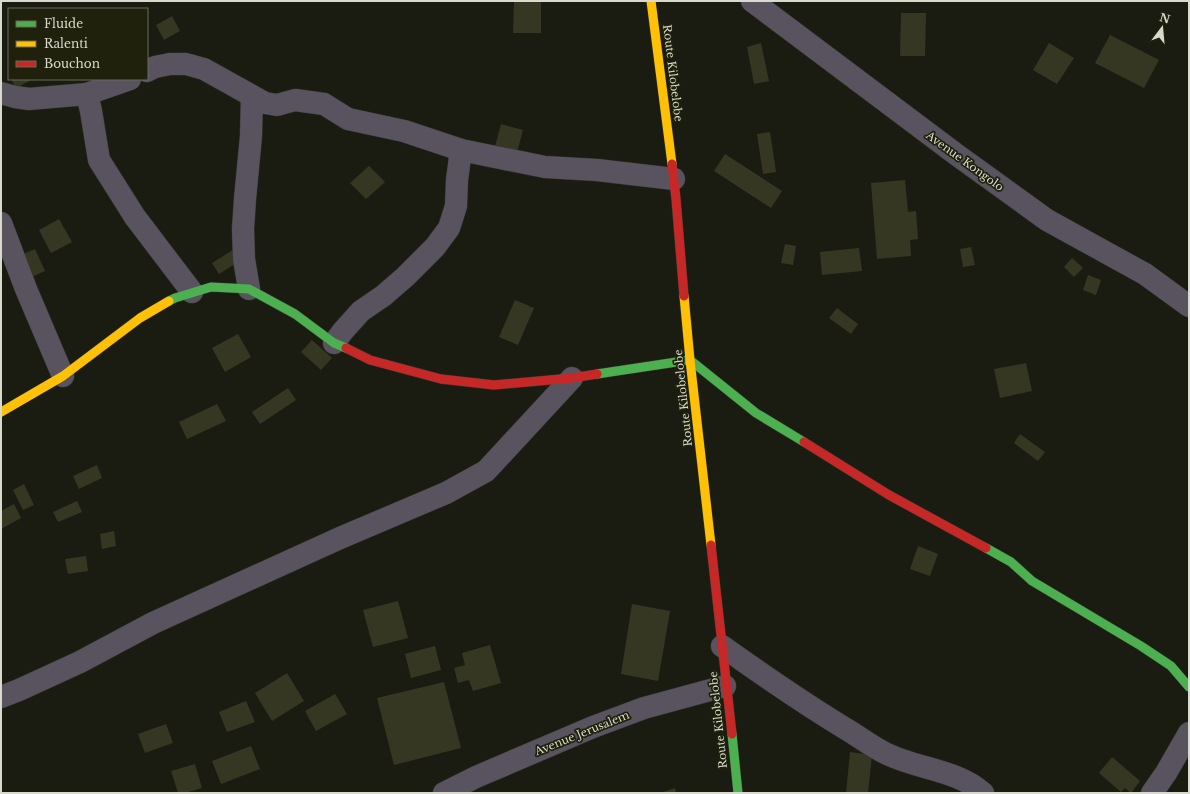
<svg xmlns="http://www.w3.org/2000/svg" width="1190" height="794" font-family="'Libre Baskerville',serif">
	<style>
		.building { fill: #363723 }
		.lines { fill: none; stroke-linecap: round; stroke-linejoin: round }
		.street-casing { stroke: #35362c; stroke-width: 23 }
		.fast-casing { stroke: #35362c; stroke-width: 10 }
		.slow-casing { stroke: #35362c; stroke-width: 10 }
		.jam-casing { stroke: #35362c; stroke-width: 10 }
		.street { stroke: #595360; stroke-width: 22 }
		.fast { stroke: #4caf50; stroke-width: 9 }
		.slow { stroke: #ffc107; stroke-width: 9 }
		.jam { stroke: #c62828; stroke-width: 9 }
		.labels { text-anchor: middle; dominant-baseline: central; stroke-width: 3.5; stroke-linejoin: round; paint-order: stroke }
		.street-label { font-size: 11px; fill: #d8dacd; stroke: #1f210c }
	</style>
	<rect width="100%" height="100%" fill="#1b1c11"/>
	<g class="building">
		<polygon points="514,1 541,1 541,33 513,33"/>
		<polygon points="901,13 926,13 925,56 900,56"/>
		<polygon points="172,16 180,31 164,40 156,25"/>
		<polygon points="1110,35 1159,60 1144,88 1095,63"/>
		<polygon points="761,43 769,81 754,84 747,47"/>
		<polygon points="1049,43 1074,58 1057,84 1033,70"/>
		<polygon points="11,79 33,79 16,88"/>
		<polygon points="501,124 523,130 516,156 494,150"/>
		<polygon points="770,132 776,172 763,174 757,134"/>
		<polygon points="725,154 782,191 771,208 714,171"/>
		<polygon points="369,166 385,182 366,199 350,183"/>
		<polygon points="905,180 908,212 916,211 918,239 910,240 911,256 877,259 871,183"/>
		<polygon points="59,219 72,242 51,253 39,230"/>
		<polygon points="785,244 796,246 793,265 781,263"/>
		<polygon points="971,247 975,265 963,267 960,249"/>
		<polygon points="236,248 243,259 219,274 212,263"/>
		<polygon points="859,248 862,271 822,275 820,252"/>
		<polygon points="35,249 45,271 25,280 16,257"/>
		<polygon points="1072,258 1083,268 1074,277 1064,267"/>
		<polygon points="1088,275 1101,280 1096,295 1083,290"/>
		<polygon points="515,300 534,308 518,345 499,337"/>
		<polygon points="837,308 858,324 851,334 829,318"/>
		<polygon points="238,334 251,357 225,372 212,348"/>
		<polygon points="312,340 332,358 321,370 301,352"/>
		<polygon points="1026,363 1032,391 1000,398 994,369"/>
		<polygon points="288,388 296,400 260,424 252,412"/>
		<polygon points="217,404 226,421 187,439 179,422"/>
		<polygon points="1020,434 1045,452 1038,461 1014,443"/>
		<polygon points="97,465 102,478 79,489 73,476"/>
		<polygon points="24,484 34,505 23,510 13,490"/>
		<polygon points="77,501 82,512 58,522 53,512"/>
		<polygon points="14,504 21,518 1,529 1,511"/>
		<polygon points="114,531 116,546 102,549 100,534"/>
		<polygon points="918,546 938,554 930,576 910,569"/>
		<polygon points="86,556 88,571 68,574 65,559"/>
		<polygon points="398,601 408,638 373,647 363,610"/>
		<polygon points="632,604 670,611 658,681 621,674"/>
		<polygon points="490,645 501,683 473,691 469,680 458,683 454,668 465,665 462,653"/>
		<polygon points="435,646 441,670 411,678 405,654"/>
		<polygon points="287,673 304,701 272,721 255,693"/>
		<polygon points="444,682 461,748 394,765 377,698"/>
		<polygon points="335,694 347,714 316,731 305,711"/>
		<polygon points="246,701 255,722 227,732 219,712"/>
		<polygon points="166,724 173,743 145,753 138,734"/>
		<polygon points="251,746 260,769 221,784 212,761"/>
		<polygon points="850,752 872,755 868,793 846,793"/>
		<polygon points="1112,757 1140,781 1131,793 1125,788 1121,792 1099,773"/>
		<polygon points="195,764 202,788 185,793 178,793 171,771"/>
		<polygon points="675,788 676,793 660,793"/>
	</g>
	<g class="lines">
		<defs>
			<g id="street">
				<polyline points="752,1 957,155 1047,220 1145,274 1189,306"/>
				<polyline points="147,71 155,67 170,64 186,64 204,69 265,103 277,105 295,100 324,104 348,119 404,131 461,150 545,167 597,170 674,179"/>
				<polyline points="1,93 15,97 29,99 87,94 130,79"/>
				<polyline points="87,94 91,111 99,160 135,217 192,292"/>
				<polyline points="1,223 26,289 63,376"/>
				<polyline points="249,289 244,259 243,229 245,199 251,136 252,96"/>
				<polyline points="334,343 343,331 361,311 383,296 405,277 435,247 449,228 456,206 457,180 461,150"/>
				<path d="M722,646C764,676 806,705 851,732C862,739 873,747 885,753C916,769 956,769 983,793"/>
				<polyline points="1,697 19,690 80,662 153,623 340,538 446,493 486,471 572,378"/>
				<polyline points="444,793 476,777 593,727 644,708 725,686"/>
				<polyline points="1152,793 1166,773 1189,733"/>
			</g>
			<g id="fast">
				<polyline points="169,301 175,298 211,287 249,289 295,314 334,343 346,348"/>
				<polyline points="597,374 690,360 756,413 804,442"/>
				<polyline points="986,548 1011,562 1032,581 1141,646 1171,666 1189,687"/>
				<polyline points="732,734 738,793"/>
			</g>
			<g id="slow">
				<polyline points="651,1 672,164"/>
				<polyline points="684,296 690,360 711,545"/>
				<polyline points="1,412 63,376 140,318 169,301"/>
			</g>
			<g id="jam">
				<polyline points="672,164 676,199 684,296"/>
				<polyline points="346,348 370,360 441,379 494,385 572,378 597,374"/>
				<polyline points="804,442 889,495 986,548"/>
				<polyline points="711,545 732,734"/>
			</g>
		</defs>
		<use href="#street" class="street-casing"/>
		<use href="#fast" class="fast-casing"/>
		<use href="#slow" class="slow-casing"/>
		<use href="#jam" class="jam-casing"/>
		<use href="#street" class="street"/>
		<use href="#fast" class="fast"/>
		<use href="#slow" class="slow"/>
		<use href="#jam" class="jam"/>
	</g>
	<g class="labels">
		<g class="street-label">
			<text transform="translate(673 73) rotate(83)">Route Kilobelobe</text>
			<text transform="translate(965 161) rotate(36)">Avenue Kongolo</text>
			<text transform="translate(683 398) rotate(-96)">Route Kilobelobe</text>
			<text transform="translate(718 720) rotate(-96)">Route Kilobelobe</text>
			<text transform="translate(582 733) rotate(-22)">Avenue Jerusalem</text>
		</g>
	</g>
	<rect width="1190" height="794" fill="none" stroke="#d8dacd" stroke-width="4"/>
	<rect x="8" y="8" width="140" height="72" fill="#1f210c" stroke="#696b59"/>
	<rect x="16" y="21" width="20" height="6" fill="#4caf50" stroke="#696b59"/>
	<text x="44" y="28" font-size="12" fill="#d8dacd">Fluide</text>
	<rect x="16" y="41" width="20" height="6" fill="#ffc107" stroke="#696b59"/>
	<text x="44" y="48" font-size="12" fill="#d8dacd">Ralenti</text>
	<rect x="16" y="61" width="20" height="6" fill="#c62828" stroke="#696b59"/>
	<text x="44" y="68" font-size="12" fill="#d8dacd">Bouchon</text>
	<g transform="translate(1162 28) rotate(16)" stroke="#1f210c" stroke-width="3" paint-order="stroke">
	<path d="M0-3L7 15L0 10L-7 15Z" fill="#d8dacd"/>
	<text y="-6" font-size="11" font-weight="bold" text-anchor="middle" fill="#d8dacd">N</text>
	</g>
</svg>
